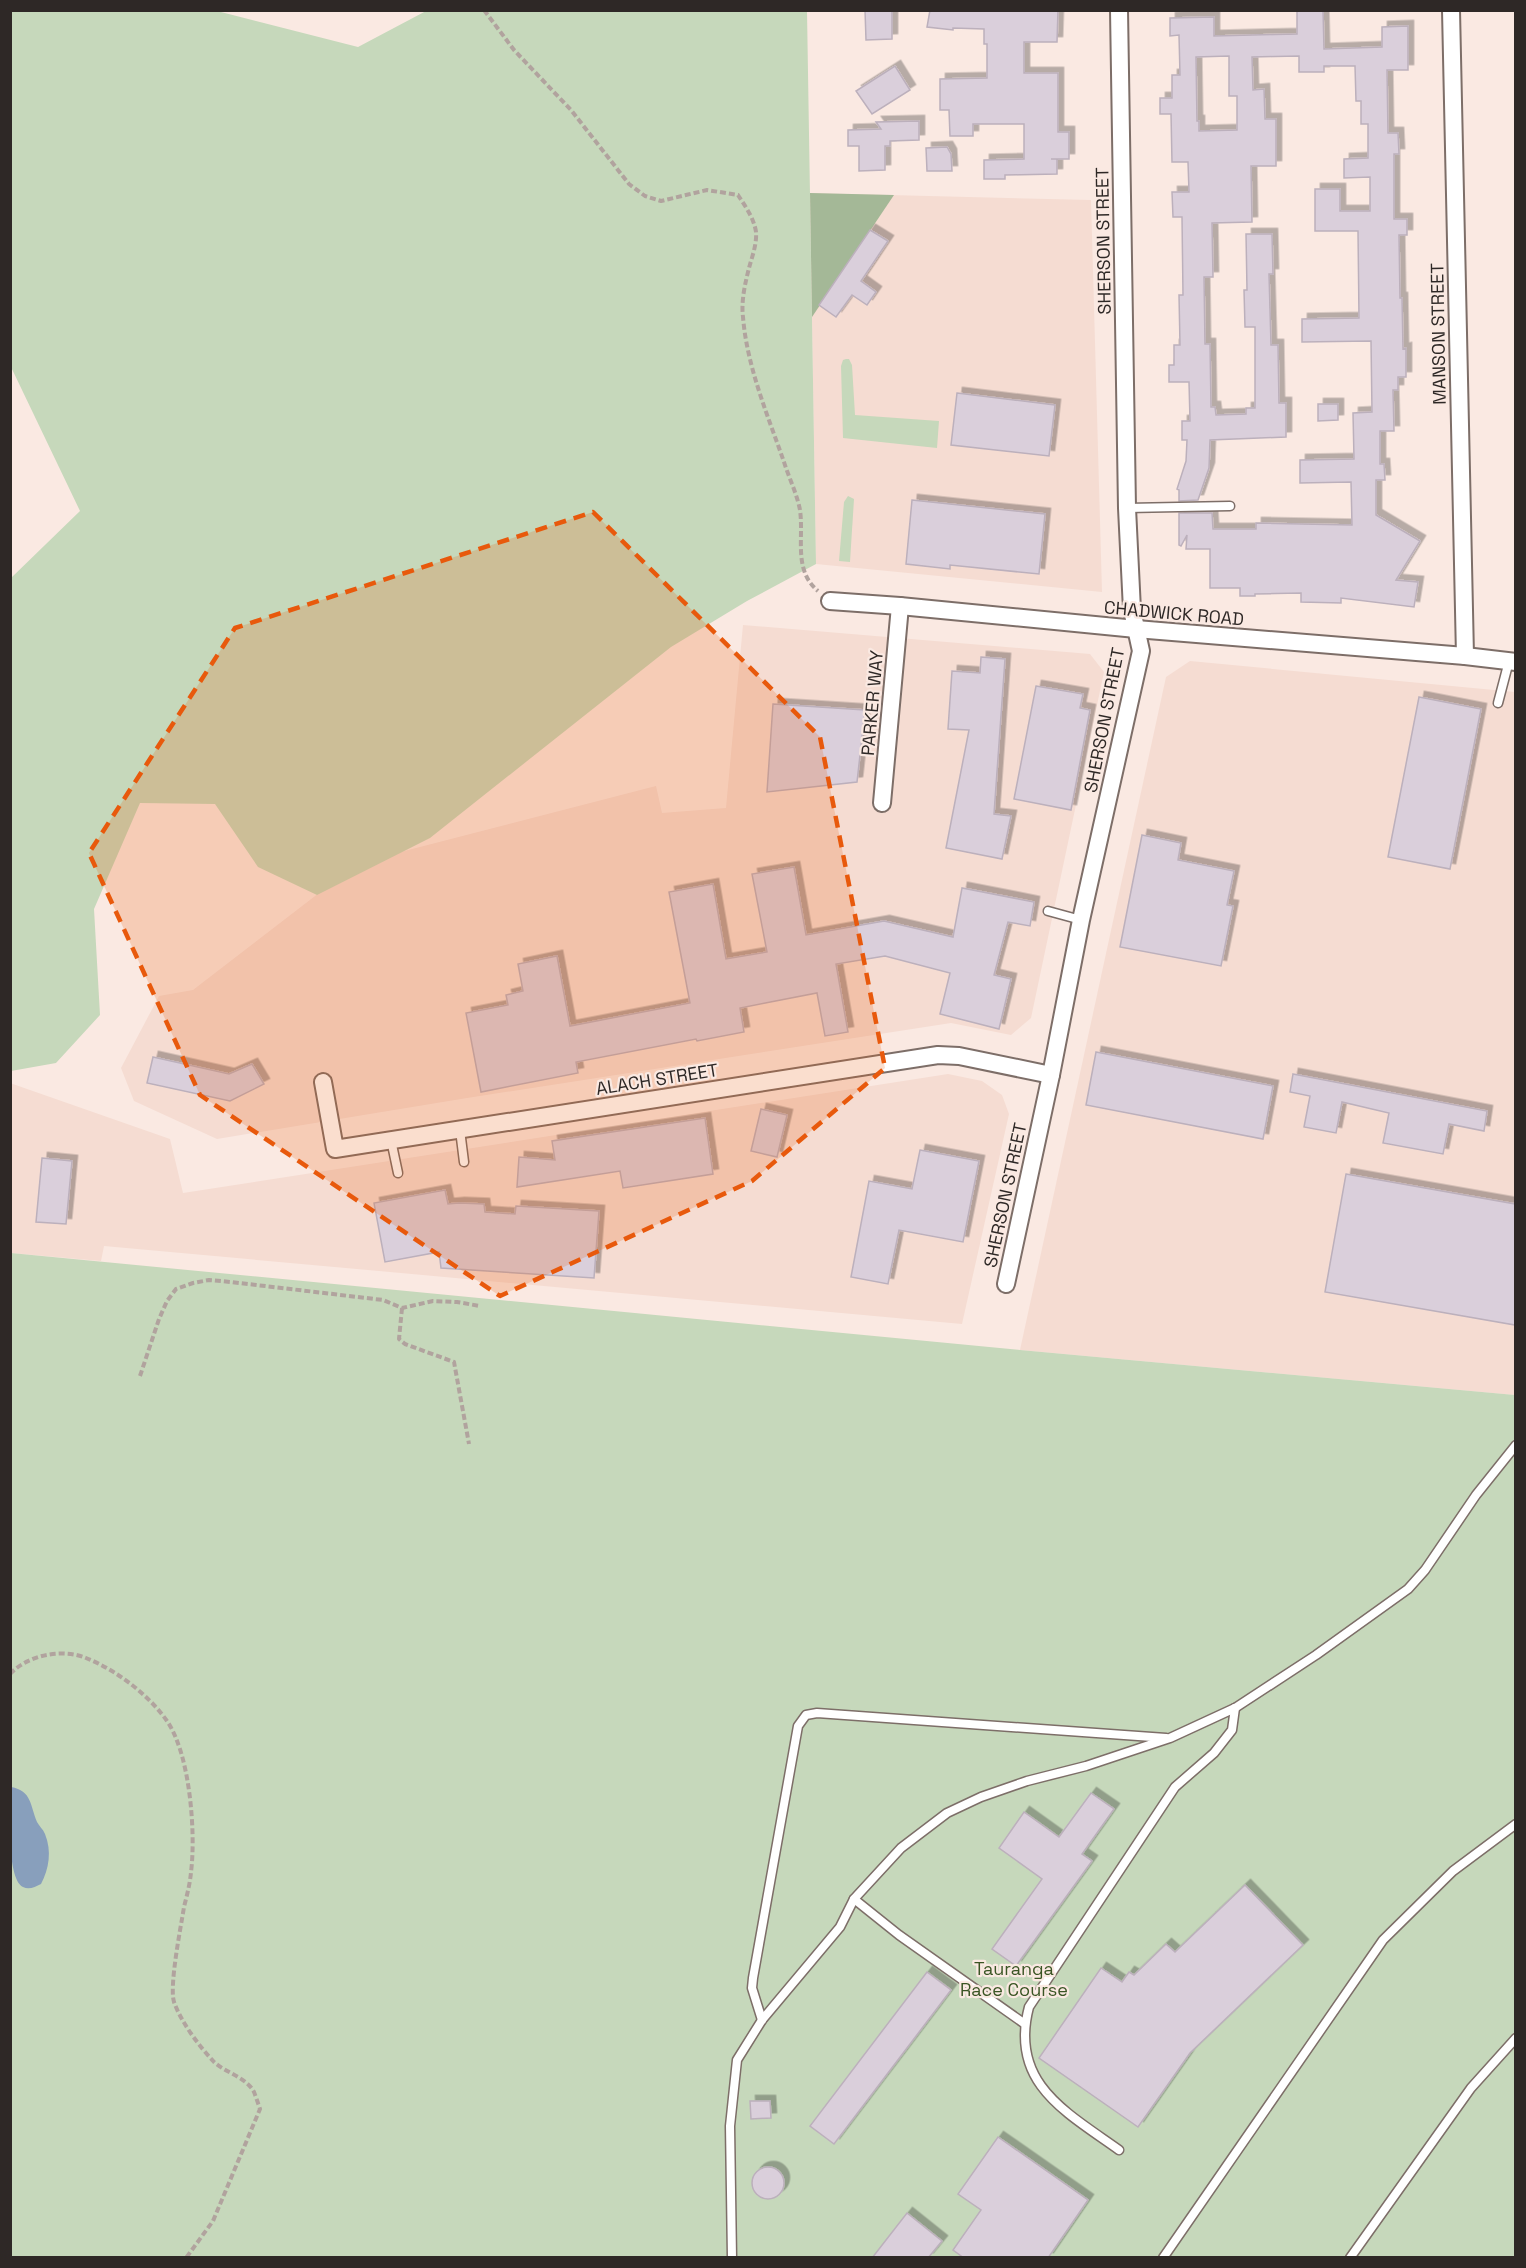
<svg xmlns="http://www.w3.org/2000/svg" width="1526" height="2268" font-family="'Space Grotesk',sans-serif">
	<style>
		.built { fill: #f5dcd2 }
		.green { fill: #c6d8bb }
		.forest { fill: #a4b897 }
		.water { fill: #889fbc }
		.building { fill: #dacfdb; stroke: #bcb0bc; stroke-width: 1.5; fill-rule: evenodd; filter: url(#shadow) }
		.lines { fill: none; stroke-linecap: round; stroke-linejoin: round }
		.service-casing { stroke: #7d6e68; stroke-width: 11 }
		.minor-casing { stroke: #7d6e68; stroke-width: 20 }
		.path { stroke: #b1a39e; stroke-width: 4; stroke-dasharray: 6 3; stroke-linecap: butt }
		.service { stroke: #fff; stroke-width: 8 }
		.minor { stroke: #fff; stroke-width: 16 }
		.marked { fill: #e8590c; fill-opacity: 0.2; stroke: #e8590c; stroke-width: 4.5; stroke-dasharray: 12 8; stroke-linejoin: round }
		.labels { text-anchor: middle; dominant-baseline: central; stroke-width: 4.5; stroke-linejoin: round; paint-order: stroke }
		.street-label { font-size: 18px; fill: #2e2826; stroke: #fae9e2 }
		.park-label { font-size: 18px; fill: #3a5524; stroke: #fae9e2 }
	</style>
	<defs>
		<filter id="shadow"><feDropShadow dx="5.5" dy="-5.5" stdDeviation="0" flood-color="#0004"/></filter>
	</defs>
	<rect width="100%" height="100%" fill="#fae9e2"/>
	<g class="built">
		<polygon points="810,193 1091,200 1102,592 816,564"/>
		<polygon points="743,625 1090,654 1104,672 1031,1018 1011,1035 951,1023 467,1098 217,1139 134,1101 121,1068 159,996 193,990 358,863 656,786 662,813 726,808"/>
		<polygon points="1190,661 1515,692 1515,1395 1020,1350 1166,677"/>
		<polygon points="948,1074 982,1081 1002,1095 1009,1114 962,1324 104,1246 101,1261 11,1253 10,1083 170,1139 183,1193"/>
	</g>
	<g class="green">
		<polygon points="11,10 217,11 358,47 426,11 807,11 816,564 747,601 671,647 430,838 317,895 258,867 215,804 140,803 94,909 100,1015 56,1063 11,1071 11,578 80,511 11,367"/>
		<polygon points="846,359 849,359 852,365 855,415 939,421 937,448 843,438 841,366 843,360"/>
		<polygon points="848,496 854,499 850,562 839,561 844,502"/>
		<polygon points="11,1253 1020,1350 1515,1395 1515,2257 11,2257"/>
	</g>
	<polygon class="forest" points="810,193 894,195 812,317"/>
	<path class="water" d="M11,1787C32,1791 30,1805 37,1822C39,1826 43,1829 45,1834C52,1851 49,1869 41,1884C35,1887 29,1890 23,1887C6,1878 10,1806 11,1787Z"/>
	<g class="building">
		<polygon points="865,10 892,10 892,39 866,40"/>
		<polygon points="930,10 1058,10 1057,42 1024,42 1024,73 1058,73 1058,132 1069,132 1069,159 1051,159 1057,159 1057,174 1005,175 1005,179 984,179 984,160 1024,159 1024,124 973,124 973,136 950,136 949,110 940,110 940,79 987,78 987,44 984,44 984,29 953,28 953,30 927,27"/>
		<path d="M1297,10H1323L1324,49L1382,47V27L1408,26V70H1387L1388,133H1398L1399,154H1394V219H1407V235H1399L1400,298H1402L1403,349L1406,348V377H1398V390H1393L1394,431H1380V464H1384L1385,480H1376V515L1420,541L1396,580L1418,582L1414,607L1341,598V603L1301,602V593L1255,594V596H1240V588H1210V549H1186L1187,535L1181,546L1179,545V513H1212L1213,529H1256V523L1352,525L1351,482L1300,483V460L1354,459L1353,413L1372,412L1371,341L1302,342V319L1359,318L1358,231H1315V189H1340V211H1370V177L1344,178V159L1368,158V124H1361V101H1356L1355,66H1324V72H1299V56L1252,57L1253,90L1264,89L1265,119H1276V166H1251L1252,222L1212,223L1213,277H1204L1205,344H1210L1211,407H1215L1216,415L1246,414V408H1255V327H1245L1244,290H1247L1246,234H1272L1273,274H1269L1271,345H1278L1279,403H1286V437L1210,440L1209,468L1198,500L1179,501V490L1177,489L1186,461L1187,440H1182V421H1190L1189,382H1169V365H1174V345H1180L1179,295H1183L1182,217H1173L1172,192H1189L1188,162H1172L1171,114H1160V98H1172V75H1180L1179,35L1170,36V18L1214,17V36L1297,34ZM1229,56V96H1237V130L1199,131V121H1197L1196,57Z"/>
		<polygon points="895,66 910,90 872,114 856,91"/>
		<polygon points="919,121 919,140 890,141 890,146 885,146 885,170 859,171 859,146 848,146 848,130 881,129 876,122"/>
		<polygon points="947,147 951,154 952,171 927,171 926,148"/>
		<polygon points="870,230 888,241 861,281 876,292 867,305 852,295 836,317 819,305"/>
		<polygon points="957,393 1055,405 1049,456 951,445"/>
		<polygon points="1318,404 1338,404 1338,420 1318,421"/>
		<polygon points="912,500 1045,514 1039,574 950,565 950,569 906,564"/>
		<polygon points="981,657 1005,659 994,814 1011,816 1002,859 946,848 969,730 948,729 952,671 980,673"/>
		<polygon points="1036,686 1083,694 1080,708 1090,710 1071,810 1014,799"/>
		<polygon points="1419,697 1481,709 1450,869 1388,857"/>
		<polygon points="773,704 865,710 857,782 767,792"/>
		<polygon points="1142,835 1181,843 1178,860 1234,871 1227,905 1233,906 1221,966 1120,947"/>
		<polygon points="794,867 806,935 884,921 953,937 962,888 1034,902 1030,926 1008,922 994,975 1011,979 999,1029 940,1014 950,973 885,956 836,964 848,1032 825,1036 817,993 740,1008 744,1032 697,1041 696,1039 576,1062 578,1073 481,1092 466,1013 508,1005 506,995 523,991 518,964 557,956 570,1026 690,1003 669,892 713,884 726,959 767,952 752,874"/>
		<polygon points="1096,1052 1273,1086 1263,1139 1086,1105"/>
		<polygon points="153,1057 229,1074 252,1064 264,1084 230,1101 147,1083"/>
		<polygon points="1293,1074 1487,1111 1484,1131 1449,1124 1443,1154 1383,1143 1389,1113 1342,1102 1336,1133 1304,1127 1310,1096 1290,1092"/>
		<polygon points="761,1109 787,1115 777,1157 751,1151"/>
		<polygon points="705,1118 713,1174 623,1188 620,1171 517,1187 519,1157 555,1160 552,1141"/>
		<polygon points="920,1150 979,1161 963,1242 899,1230 888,1284 851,1277 869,1181 912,1189"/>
		<polygon points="42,1158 72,1161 66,1224 36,1222"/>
		<polygon points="1346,1174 1515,1204 1515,1325 1325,1292"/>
		<polygon points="445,1190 448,1204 459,1203 484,1204 485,1212 515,1214 516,1206 599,1211 594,1278 441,1268 439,1252 385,1262 374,1203"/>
		<polygon points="1091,1793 1114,1809 1082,1854 1092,1861 1016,1966 992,1949 1042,1879 999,1848 1024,1812 1059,1837"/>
		<polygon points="1245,1885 1303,1945 1190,2053 1138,2127 1039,2058 1101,1968 1122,1982 1129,1972 1134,1975 1166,1944 1175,1952"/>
		<polygon points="927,1972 951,1990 834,2144 810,2126"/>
		<polygon points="750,2101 770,2101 771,2118 751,2119"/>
		<polygon points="998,2137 1088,2200 1048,2258 964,2258 953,2250 981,2210 958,2194"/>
		<circle cx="768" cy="2183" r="16"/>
		<polygon points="907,2213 942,2241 928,2258 872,2258"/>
	</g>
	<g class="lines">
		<defs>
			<g id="service">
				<polyline points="1127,508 1230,506"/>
				<polyline points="1498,703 1509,661"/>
				<polyline points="1048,911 1081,920"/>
				<polyline points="460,1130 464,1162"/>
				<polyline points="391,1140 398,1173"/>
				<polyline points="854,1899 899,1935 1025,2024"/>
				<polyline points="762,2020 752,1988 753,1978 798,1726 806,1715 817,1713 1166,1738"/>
				<path d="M1119,2150C1066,2112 1009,2083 1029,2007L1175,1787L1214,1753L1232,1730L1235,1708"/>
				<polyline points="732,2258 730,2126 737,2060 762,2020 840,1927 854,1899 901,1848 947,1813 981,1797 1027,1781 1086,1766 1170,1738 1235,1708 1316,1655 1408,1589 1425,1570 1476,1495 1516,1445"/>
				<polyline points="1163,2258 1383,1940 1453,1871 1516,1824"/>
				<polyline points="1350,2258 1471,2088 1516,2038"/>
			</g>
			<g id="minor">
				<polyline points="1451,10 1465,656"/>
				<polyline points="830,601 900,606 1136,629 1465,656 1516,662"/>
				<polyline points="882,803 900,606"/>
				<polyline points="323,1082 335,1149 938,1055 959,1056 1051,1075"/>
				<polyline points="1006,1284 1051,1075 1081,920 1141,651 1132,610 1127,508 1119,10"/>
			</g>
		</defs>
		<use href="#service" class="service-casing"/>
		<use href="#minor" class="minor-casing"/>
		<g class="path">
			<path d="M484,10L514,50L571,110L629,184L645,196L661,201L707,190L738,195C745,206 754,218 756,232C757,244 752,257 749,268C745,284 741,301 743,317C747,367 768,416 784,462C789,478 797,494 800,510C804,539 793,570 818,591"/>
			<polyline points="402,1308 399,1339 405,1344 454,1362 469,1444"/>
			<polyline points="140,1376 159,1319 167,1301 176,1289 193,1283 209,1280 231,1282 383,1300 402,1308 433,1301 457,1302 480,1306"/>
			<path d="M10,1674C28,1655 62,1648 86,1658C116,1670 148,1694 167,1721C190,1754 196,1833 191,1872C190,1884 187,1895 184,1907C181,1926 169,1986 174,2002C181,2022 199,2046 214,2062C226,2073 246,2077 254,2092C256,2097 258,2103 260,2109L213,2221L186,2258"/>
		</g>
		<use href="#service" class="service"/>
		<use href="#minor" class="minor"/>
	</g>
	<path class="marked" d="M593,512L820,737L885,1068L752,1181L500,1296L200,1095L89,853L235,628Z"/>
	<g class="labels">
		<g class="street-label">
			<text transform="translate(1103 241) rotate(-91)">SHERSON STREET</text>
			<text transform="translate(1438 334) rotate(-91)">MANSON STREET</text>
			<text transform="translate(1174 613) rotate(5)">CHADWICK ROAD</text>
			<text transform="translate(872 703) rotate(-85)">PARKER WAY</text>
			<text transform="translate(1104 720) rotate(-79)">SHERSON STREET</text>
			<text transform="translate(657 1079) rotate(-9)">ALACH STREET</text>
			<text transform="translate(1005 1195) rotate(-78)">SHERSON STREET</text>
		</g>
		<g class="park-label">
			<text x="1014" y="1968">Tauranga<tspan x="1014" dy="21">Race Course</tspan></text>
		</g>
	</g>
	<rect width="1526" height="2268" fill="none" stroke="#2e2826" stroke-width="24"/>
</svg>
